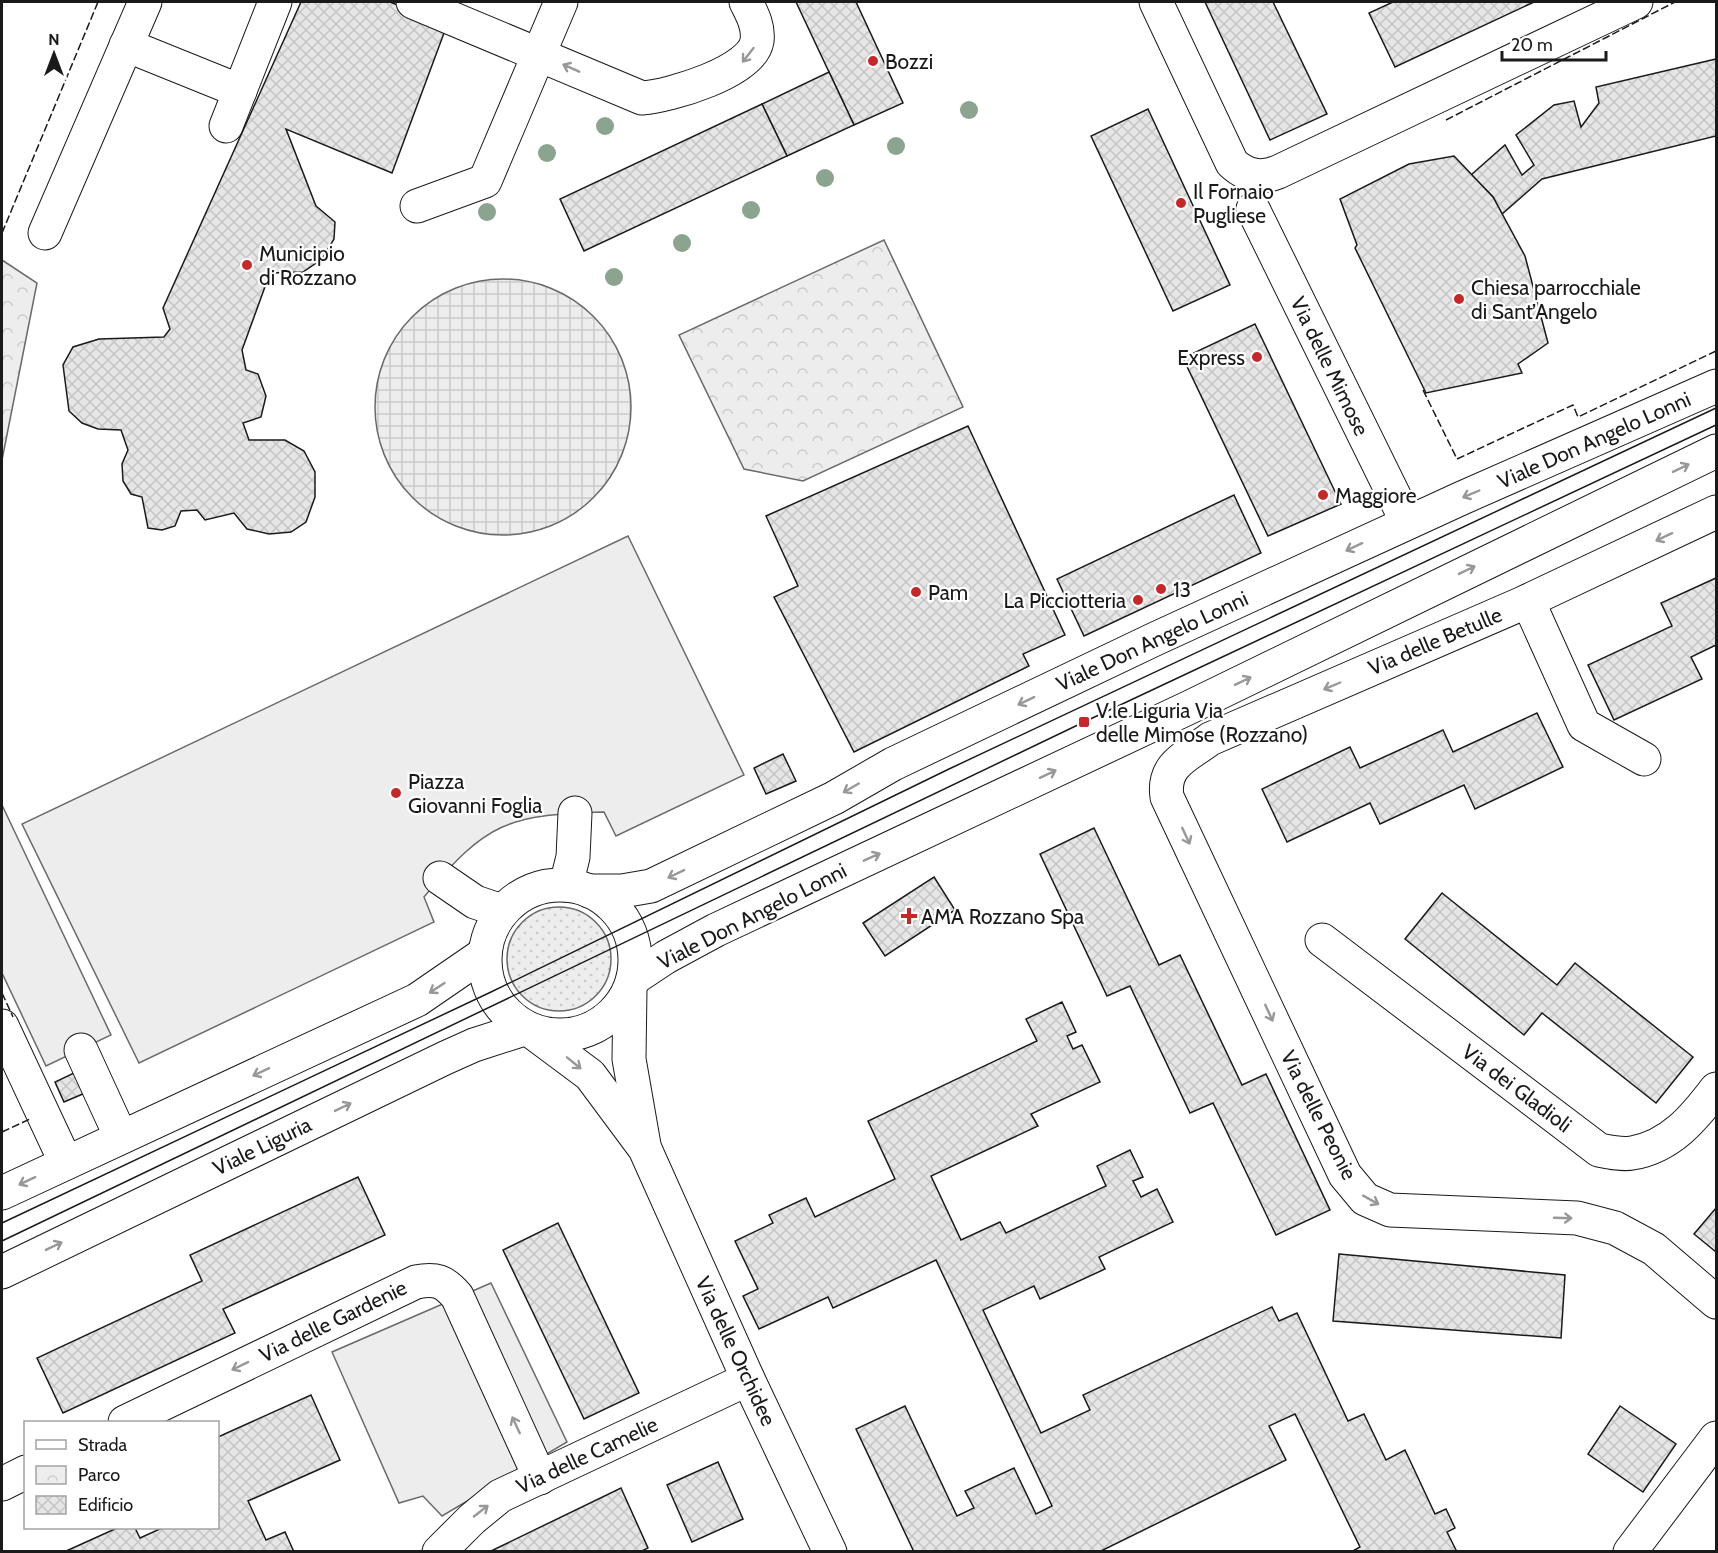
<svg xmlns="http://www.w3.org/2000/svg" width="1718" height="1553" font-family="Cabin,sans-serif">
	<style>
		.grass { fill: url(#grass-dots); stroke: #6a6a6a; stroke-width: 1.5 }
		.park { fill: url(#park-crowns); stroke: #6a6a6a; stroke-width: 1.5 }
		.pitch { fill: #ededed; stroke: #6a6a6a; stroke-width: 1.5 }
		.plaza { fill: url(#plaza-grid); stroke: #6a6a6a; stroke-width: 1.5 }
		.building { fill: url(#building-cross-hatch); stroke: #1a1a1a; stroke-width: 1.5 }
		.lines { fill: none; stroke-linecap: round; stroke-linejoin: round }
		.minor-casing { stroke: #1a1a1a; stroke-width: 35 }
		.major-casing { stroke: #1a1a1a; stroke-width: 35 }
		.minor { stroke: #fff; stroke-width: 33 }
		.major { stroke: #fff; stroke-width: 33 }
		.tram { stroke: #1a1a1a; stroke-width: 1.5 }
		.fence { stroke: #1a1a1a; stroke-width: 1.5; stroke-dasharray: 8 3; stroke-linecap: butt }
		.tree { fill: #8aa48f }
		.oneway { stroke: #989898 }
		.poi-dot { fill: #c62828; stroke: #fff; stroke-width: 2 }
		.labels { text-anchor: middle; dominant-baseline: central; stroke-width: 4.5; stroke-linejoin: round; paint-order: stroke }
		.poi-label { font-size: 21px; fill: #1a1a1a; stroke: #fff; text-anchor: start }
		.street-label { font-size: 21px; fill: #1a1a1a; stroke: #fff }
	</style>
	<defs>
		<pattern id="grass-dots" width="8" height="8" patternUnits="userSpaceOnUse" patternTransform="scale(1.5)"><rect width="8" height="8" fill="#ededed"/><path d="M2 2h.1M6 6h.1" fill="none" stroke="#cbcbcb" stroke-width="1.8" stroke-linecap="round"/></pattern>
		<pattern id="park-crowns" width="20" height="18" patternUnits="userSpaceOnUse" patternTransform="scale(1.5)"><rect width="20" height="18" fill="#ededed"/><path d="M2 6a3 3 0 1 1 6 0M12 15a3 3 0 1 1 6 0" fill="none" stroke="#cbcbcb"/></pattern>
		<pattern id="plaza-grid" width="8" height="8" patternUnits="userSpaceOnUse" patternTransform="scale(1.5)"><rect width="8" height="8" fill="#ededed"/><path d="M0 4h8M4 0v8" fill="none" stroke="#cbcbcb"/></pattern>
		<pattern id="building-cross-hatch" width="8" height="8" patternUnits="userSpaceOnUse" patternTransform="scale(1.5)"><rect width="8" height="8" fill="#e6e6e6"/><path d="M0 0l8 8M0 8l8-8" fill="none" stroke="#c5c5c5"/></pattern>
	</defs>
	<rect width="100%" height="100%" fill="#fff"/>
	<circle class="grass" cx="559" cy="959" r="52"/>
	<g class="park">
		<polygon points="884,240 963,407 803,481 744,469 679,335"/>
		<polygon points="2,260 37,283 2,460"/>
	</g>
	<g class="pitch">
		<path d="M628,536L744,775L616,836L604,812C507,815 487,822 424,897L434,922L139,1063L22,824Z"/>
		<polygon points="2,805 111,1035 46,1066 2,973"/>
		<polygon points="491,1283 567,1442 442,1516 423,1496 399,1503 332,1352"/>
	</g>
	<circle class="plaza" cx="503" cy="407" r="128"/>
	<g class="building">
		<polygon points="301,2 390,2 447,25 392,173 286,129 316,206 335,222 334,239 322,259 303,272 270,273 242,350 246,370 258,374 266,396 261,417 243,423 249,440 285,440 304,451 315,472 315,497 306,522 291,532 269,534 247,529 234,513 205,520 197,510 181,511 175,526 162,530 148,528 142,497 131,494 123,481 122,464 128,450 121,430 98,429 82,423 69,411 63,365 73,347 99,339 164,337 170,329 163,308"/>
		<polygon points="796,2 856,2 903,103 854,125"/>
		<polygon points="1205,2 1273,2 1327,114 1270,140"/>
		<polygon points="1393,2 1534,2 1395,67 1369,13"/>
		<polygon points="1716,59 1716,136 1542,179 1502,214 1493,197 1471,175 1505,145 1522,175 1534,165 1516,135 1554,105 1574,101 1581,127 1599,103 1596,87"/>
		<polygon points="829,72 854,125 787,156 762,104"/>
		<polygon points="762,104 787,156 584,251 560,199"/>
		<polygon points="1148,109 1230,285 1173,311 1091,136"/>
		<polygon points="1454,156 1493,197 1525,256 1548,343 1518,364 1522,373 1426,393 1355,248 1357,245 1340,199 1409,164"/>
		<polygon points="1255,324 1341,504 1268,536 1183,358"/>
		<polygon points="968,426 1065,635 1023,654 1029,666 854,752 774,597 798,586 766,516"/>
		<polygon points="1234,495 1261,553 1084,636 1057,579"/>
		<polygon points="1716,578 1716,645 1691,657 1702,679 1614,720 1588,665 1672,626 1661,603"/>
		<polygon points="1537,713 1563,767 1475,809 1464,785 1380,824 1370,803 1287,842 1262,789 1350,747 1360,768 1443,730 1453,752"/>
		<polygon points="783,754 796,781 766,794 754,768"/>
		<polygon points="1094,828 1159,965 1180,955 1242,1085 1266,1074 1330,1210 1276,1235 1213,1103 1190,1113 1130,986 1107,996 1040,854"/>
		<polygon points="934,877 955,910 885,956 863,923"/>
		<polygon points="1442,893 1557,985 1575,963 1693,1057 1656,1103 1542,1013 1524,1035 1405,939"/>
		<polygon points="1062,1002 1076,1032 1067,1036 1073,1049 1082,1045 1100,1082 1031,1114 1038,1126 931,1176 961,1240 1000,1222 1006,1233 1106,1186 1097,1166 1130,1150 1143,1177 1133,1181 1141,1197 1157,1189 1173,1222 1099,1257 1105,1269 1040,1299 1034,1286 983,1310 1041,1433 1090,1410 1083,1395 1272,1307 1279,1321 1297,1313 1348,1421 1364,1414 1386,1460 1405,1450 1435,1514 1446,1509 1455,1528 1447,1532 1457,1552 1351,1552 1360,1547 1295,1414 1269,1426 1286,1460 1099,1552 914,1552 856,1429 905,1406 957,1516 974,1508 965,1491 1014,1468 1036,1514 1052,1506 936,1260 833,1308 828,1297 759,1329 743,1296 758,1289 735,1241 773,1223 769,1215 806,1198 815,1217 895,1179 868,1121 1037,1041 1026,1019"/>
		<polygon points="76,1072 85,1093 64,1102 55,1082"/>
		<polygon points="358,1177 385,1235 223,1309 235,1333 63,1413 37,1358 202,1281 190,1255"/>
		<polygon points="1716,1208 1716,1252 1694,1234"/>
		<polygon points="558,1223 639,1393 584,1419 503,1250"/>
		<polygon points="1339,1254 1565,1275 1561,1338 1333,1321"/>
		<polygon points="311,1395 340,1460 248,1501 266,1540 285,1532 294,1552 64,1552 117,1528 135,1528 140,1538 162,1528 218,1528 218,1437"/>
		<polygon points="1620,1406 1676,1444 1643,1492 1588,1454"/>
		<polygon points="718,1462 743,1519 692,1542 667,1485"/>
		<polygon points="621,1488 648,1548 640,1552 489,1552"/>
	</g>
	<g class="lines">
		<defs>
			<g id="minor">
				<path d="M413,2L642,98C670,96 752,72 757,41C759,26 752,14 746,2"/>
				<path d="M1156,2L1232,163C1246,176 1261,179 1278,172L1636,2"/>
				<polyline points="126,45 240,91"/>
				<polyline points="226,126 275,2"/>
				<polyline points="417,206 485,181 561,2"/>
				<polyline points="1253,209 1407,522"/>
				<polyline points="45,233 145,2"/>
				<path d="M1716,512L1521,604L1210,739C1188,756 1162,764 1167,797L1345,1175L1365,1199L1390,1210L1577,1218L1615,1228L1654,1249L1716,1302"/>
				<polyline points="1528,601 1584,725 1644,759"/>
				<polyline points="440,878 475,902 502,911"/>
				<polyline points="566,885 573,857 575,813"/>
				<path d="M1322,940L1599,1150C1609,1152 1622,1155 1632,1153C1670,1147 1694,1118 1716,1089"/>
				<polyline points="630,989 629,1059 644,1145"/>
				<polyline points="2,1026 66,1163"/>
				<polyline points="527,1028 590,1075 645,1149 748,1379 830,1552"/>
				<polyline points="81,1050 121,1137"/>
				<path d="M125,1422L416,1282C436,1278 444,1281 457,1296L540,1478"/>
				<polyline points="2,1484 26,1472"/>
				<polyline points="439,1552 472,1519 500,1496 748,1379"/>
				<polyline points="1630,1552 1716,1438"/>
			</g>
			<g id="major">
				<circle cx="560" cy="960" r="75"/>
				<polyline points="589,891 622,891 651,886 834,798 893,764 1155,639 1462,498 1716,386"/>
				<polyline points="633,979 666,957 716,930 1188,708 1716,451"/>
				<polyline points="2,1193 417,1000 484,954"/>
				<polyline points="2,1272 445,1058 474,1045 527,1028"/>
			</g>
		</defs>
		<use href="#minor" class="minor-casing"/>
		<use href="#major" class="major-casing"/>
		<use href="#minor" class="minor"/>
		<use href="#major" class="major"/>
		<g class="tram">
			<polyline points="2,1223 491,992 949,769 1716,408"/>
			<polyline points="2,1241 1084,722 1716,425"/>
		</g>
		<g class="fence">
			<polyline points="1446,120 1675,2"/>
			<polyline points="2,233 98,2"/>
			<polyline points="1423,390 1457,459 1573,405 1578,417 1716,351"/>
			<polyline points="2,993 13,1017"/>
			<polyline points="2,1132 32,1118"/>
		</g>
	</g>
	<g class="tree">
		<circle cx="969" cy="110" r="9"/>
		<circle cx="605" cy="126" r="9"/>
		<circle cx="896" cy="146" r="9"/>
		<circle cx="547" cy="153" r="9"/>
		<circle cx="825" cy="178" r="9"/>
		<circle cx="751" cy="210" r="9"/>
		<circle cx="487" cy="212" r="9"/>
		<circle cx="682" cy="243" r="9"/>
		<circle cx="614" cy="277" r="9"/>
	</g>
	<defs><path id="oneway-shaft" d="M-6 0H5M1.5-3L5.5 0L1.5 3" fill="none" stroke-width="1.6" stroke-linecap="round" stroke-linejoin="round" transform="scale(1.5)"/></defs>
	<g class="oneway">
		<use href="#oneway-shaft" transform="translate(748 55) rotate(128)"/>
		<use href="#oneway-shaft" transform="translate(571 68) rotate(-156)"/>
		<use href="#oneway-shaft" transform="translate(1681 468) rotate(-26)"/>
		<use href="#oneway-shaft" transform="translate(1471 494) rotate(157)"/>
		<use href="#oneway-shaft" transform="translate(1664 537) rotate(155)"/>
		<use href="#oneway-shaft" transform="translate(1354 547) rotate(155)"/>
		<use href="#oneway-shaft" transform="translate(1467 570) rotate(-26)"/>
		<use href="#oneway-shaft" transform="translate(1243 681) rotate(-26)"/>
		<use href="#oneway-shaft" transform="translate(1332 686) rotate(157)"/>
		<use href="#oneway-shaft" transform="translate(1026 701) rotate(154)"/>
		<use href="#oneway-shaft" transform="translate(1048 774) rotate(-25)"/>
		<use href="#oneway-shaft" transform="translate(851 788) rotate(150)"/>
		<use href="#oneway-shaft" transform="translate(1186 836) rotate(65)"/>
		<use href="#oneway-shaft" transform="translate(872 857) rotate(-24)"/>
		<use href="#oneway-shaft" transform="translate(676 874) rotate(154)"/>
		<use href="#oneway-shaft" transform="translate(437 988) rotate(147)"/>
		<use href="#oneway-shaft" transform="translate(1269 1013) rotate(65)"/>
		<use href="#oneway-shaft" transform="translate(574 1063) rotate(39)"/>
		<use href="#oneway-shaft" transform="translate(261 1072) rotate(155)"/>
		<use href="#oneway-shaft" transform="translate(343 1107) rotate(-26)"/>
		<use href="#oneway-shaft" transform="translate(27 1181) rotate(155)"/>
		<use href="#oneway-shaft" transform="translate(1371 1200) rotate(29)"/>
		<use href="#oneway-shaft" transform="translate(1563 1218) rotate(2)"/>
		<use href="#oneway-shaft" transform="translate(54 1246) rotate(-26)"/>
		<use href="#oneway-shaft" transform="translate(240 1366) rotate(154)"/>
		<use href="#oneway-shaft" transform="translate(516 1425) rotate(-115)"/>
		<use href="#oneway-shaft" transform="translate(481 1511) rotate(-38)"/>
	</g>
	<g class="poi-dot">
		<circle cx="873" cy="61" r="6"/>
		<circle cx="1181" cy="203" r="6"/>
		<circle cx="247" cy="265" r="6"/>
		<circle cx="1459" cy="299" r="6"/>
		<circle cx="1257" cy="357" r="6"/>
		<circle cx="1323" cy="495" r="6"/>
		<circle cx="1161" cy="589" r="6"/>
		<circle cx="916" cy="592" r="6"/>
		<circle cx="1138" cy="600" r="6"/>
		<rect x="1078" y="716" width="12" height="12" rx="3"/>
		<circle cx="396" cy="793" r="6"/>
		<path d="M906 907h6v6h6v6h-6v6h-6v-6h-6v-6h6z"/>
	</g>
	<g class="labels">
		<g class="poi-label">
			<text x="885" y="61">Bozzi</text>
			<text x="1193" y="191">Il Fornaio<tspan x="1193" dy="24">Pugliese</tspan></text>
			<text x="259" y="253">Municipio<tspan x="259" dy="24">di Rozzano</tspan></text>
			<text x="1471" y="287">Chiesa parrocchiale<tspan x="1471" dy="24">di Sant’Angelo</tspan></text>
			<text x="1245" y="357" text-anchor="end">Express</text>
			<text x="1335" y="495">Maggiore</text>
			<text x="1173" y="589">13</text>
			<text x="928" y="592">Pam</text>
			<text x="1126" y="600" text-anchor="end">La Picciotteria</text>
			<text x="1096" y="710">V.le Liguria Via<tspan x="1096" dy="24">delle Mimose (Rozzano)</tspan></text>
			<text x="408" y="781">Piazza<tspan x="408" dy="24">Giovanni Foglia</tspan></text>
			<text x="921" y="916">AMA Rozzano Spa</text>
		</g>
		<g class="street-label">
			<text transform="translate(1330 366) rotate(64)">Via delle Mimose</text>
			<text transform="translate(1594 440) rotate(-24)">Viale Don Angelo Lonni</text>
			<text transform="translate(1152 641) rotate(-25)">Viale Don Angelo Lonni</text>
			<text transform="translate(1435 641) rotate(-23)">Via delle Betulle</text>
			<text transform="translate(752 916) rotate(-27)">Viale Don Angelo Lonni</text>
			<text transform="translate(1517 1088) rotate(37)">Via dei Gladioli</text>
			<text transform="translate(1319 1115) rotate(63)">Via delle Peonie</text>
			<text transform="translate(262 1146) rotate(-26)">Viale Liguria</text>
			<text transform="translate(333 1321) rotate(-26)">Via delle Gardenie</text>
			<text transform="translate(736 1351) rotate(65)">Via delle Orchidee</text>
			<text transform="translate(587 1455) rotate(-25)">Via delle Camelie</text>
		</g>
	</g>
	<rect width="1718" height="1553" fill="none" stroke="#1a1a1a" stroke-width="6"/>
	<rect x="24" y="1421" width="195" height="108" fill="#ffffff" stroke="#a3a3a3" stroke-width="1.5"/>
	<rect x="36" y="1440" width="30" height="9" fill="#ffffff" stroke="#a3a3a3" stroke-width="1.5"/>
	<text x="78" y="1451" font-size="18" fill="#1a1a1a">Strada</text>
	<rect x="36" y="1466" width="30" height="18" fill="url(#park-crowns)" stroke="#a3a3a3" stroke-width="1.5"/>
	<text x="78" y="1481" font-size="18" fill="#1a1a1a">Parco</text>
	<rect x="36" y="1496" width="30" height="18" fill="url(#building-cross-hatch)" stroke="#a3a3a3" stroke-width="1.5"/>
	<text x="78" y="1511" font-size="18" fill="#1a1a1a">Edificio</text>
	<g transform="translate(54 54)" stroke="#ffffff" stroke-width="4.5" paint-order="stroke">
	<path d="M0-4.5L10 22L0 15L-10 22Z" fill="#1a1a1a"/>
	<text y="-9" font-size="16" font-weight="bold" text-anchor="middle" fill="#1a1a1a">N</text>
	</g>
	<path d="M1502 51v9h104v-9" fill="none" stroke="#1a1a1a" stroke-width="3"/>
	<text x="1511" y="51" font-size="18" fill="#1a1a1a" stroke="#ffffff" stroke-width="4.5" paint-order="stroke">20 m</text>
</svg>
